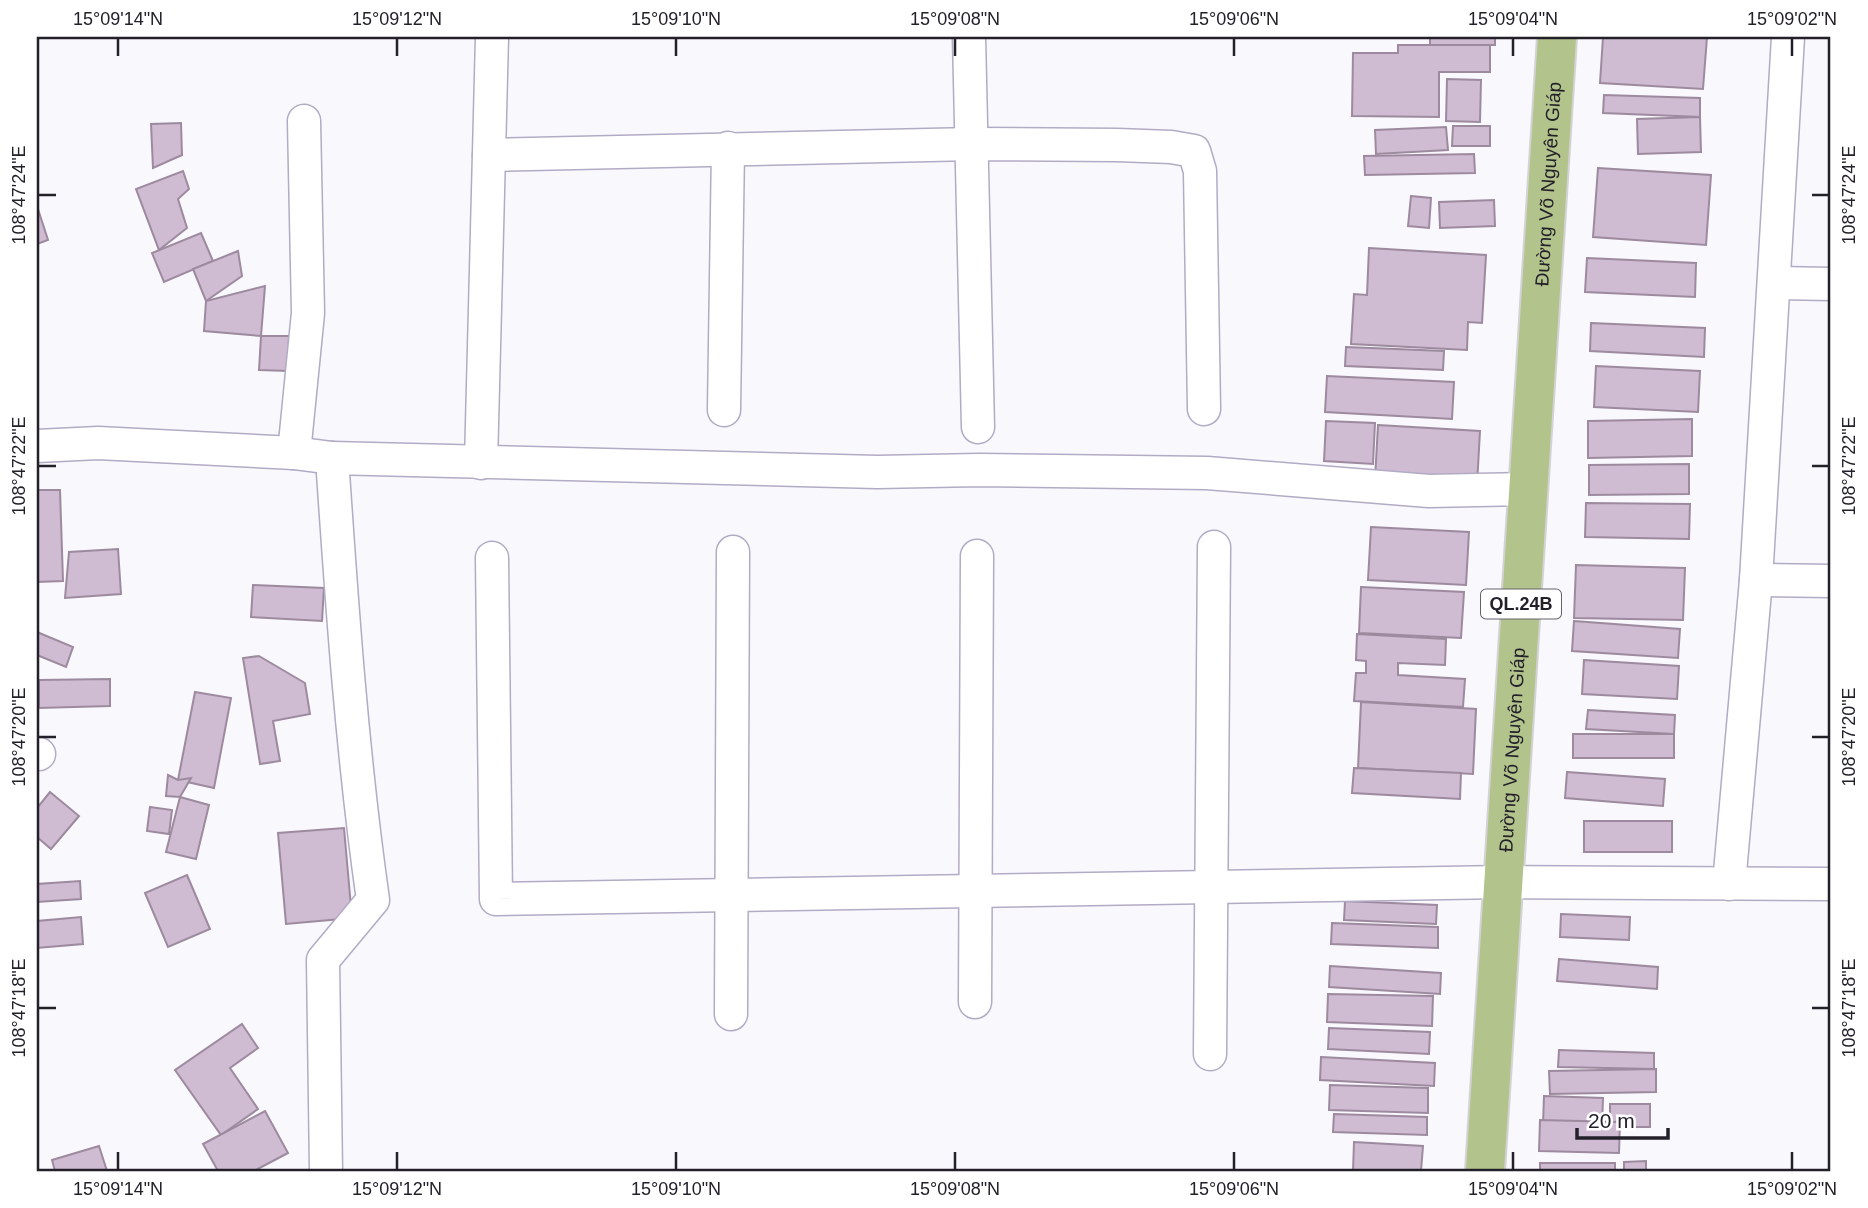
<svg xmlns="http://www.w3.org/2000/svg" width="1868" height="1208" font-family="Arial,sans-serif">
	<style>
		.building { fill: #cfbbd2; stroke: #9d8a9f; stroke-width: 2 }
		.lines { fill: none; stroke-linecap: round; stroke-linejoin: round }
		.street-casing { stroke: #b2abc5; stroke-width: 35 }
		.primary-casing { stroke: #d3d2d4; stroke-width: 42 }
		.street { stroke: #fff; stroke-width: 32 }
		.primary { stroke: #b3c38c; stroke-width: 38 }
		.ticks { fill: none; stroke: #23202a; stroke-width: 2.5 }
		.labels { text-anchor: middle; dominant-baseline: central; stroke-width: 6; stroke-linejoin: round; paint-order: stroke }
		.shield { fill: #fff; stroke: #65636a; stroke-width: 2 }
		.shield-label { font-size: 18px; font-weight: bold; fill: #23202a }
		.street-label { font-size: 19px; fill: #23202a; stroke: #fff }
		.neatline { fill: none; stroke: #23202a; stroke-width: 2.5 }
		.ticks-label { font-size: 18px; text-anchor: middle; fill: #23202a }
	</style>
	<rect width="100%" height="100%" fill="#f9f8fd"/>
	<g class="building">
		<rect x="1430" y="37" width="65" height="8"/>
		<polygon points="1603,37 1707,37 1703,89 1600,83"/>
		<polygon points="1398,45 1490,45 1490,72 1439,72 1439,117 1352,116 1353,53 1398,53"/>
		<polygon points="1447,79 1481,80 1480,122 1446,121"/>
		<polygon points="1604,95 1700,98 1700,117 1603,113"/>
		<polygon points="1700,117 1701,152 1638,154 1637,119"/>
		<polygon points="181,123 182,155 153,168 151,124"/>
		<polygon points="1453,126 1490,126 1490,146 1452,146"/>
		<polygon points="1446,127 1448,150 1376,154 1375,130"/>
		<polygon points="1474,154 1475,173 1365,175 1364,156"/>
		<polygon points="1598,168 1711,175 1706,245 1593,237"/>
		<polygon points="183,171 189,189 178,199 187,228 159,250 136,189"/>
		<polygon points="1411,196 1431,198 1429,228 1408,226"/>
		<polygon points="1494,200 1495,226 1440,228 1439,202"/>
		<polygon points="37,206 48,240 37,244"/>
		<polygon points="201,233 213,261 164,282 152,253"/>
		<polygon points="1369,248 1486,255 1482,323 1468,322 1467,350 1351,344 1354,294 1367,295"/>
		<polygon points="238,251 242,276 206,301 193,269"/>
		<polygon points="1587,258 1696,263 1695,297 1585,292"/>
		<polygon points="265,286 261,336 204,331 206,301"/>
		<polygon points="1591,323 1705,328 1704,357 1590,351"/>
		<polygon points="261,336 289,336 288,371 259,370"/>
		<polygon points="1346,347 1444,351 1443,370 1345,366"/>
		<polygon points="1596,366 1700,371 1698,412 1594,407"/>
		<polygon points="1327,376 1454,382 1452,419 1325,412"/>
		<polygon points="1692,419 1692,456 1588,458 1588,421"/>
		<polygon points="1326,421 1375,423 1373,464 1324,461"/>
		<polygon points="1378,425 1480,431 1477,485 1375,479"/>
		<polygon points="1689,464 1689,494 1589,495 1589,465"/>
		<polygon points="37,490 60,490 63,581 37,582"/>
		<polygon points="1586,503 1690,504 1689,539 1585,537"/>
		<polygon points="1371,527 1469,532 1466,585 1368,580"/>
		<polygon points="118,549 121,594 65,598 69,552"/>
		<polygon points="1576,565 1685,568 1683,620 1574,618"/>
		<polygon points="253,585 324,588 322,621 251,617"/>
		<polygon points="1361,587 1464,592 1461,638 1359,633"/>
		<polygon points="1574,621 1680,629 1678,658 1572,651"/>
		<polygon points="37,632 73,647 66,667 37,655"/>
		<polygon points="1357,634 1446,639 1445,665 1398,663 1398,675 1465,679 1463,707 1354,701 1356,673 1366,673 1366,661 1356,660"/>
		<polygon points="259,656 305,683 310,714 273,721 280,761 260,764 243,658"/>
		<polygon points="1584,660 1679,666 1677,699 1582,694"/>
		<polygon points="110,679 110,706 39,708 39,680"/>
		<polygon points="195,692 231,698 214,788 178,780"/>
		<polygon points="1361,702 1476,709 1473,774 1358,768"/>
		<polygon points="1588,710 1675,715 1674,734 1586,729"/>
		<rect x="1573" y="734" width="101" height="24"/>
		<polygon points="1354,768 1461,773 1460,799 1352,793"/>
		<polygon points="1567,772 1665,779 1663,806 1565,798"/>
		<polygon points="168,775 178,780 191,778 180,797 166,796"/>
		<polygon points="50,792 79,816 51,849 37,837 37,808"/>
		<polygon points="180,797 209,805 196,859 166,852"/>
		<polygon points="150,807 172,810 169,834 147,831"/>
		<rect x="1584" y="821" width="88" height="31"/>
		<polygon points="344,828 352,918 286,924 278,833"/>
		<polygon points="187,875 210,929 168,947 145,893"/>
		<polygon points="80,881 81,899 37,902 37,884"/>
		<polygon points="1345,901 1437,905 1436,924 1344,920"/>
		<polygon points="1561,914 1630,917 1629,940 1560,937"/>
		<polygon points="81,917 83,944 37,948 37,921"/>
		<polygon points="1332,923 1438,927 1438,948 1331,944"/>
		<polygon points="1559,959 1658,967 1657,989 1557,981"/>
		<polygon points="1330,966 1441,973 1440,994 1329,987"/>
		<polygon points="1328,994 1433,996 1432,1026 1327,1022"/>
		<polygon points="242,1024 258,1048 230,1068 258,1109 221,1135 175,1070"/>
		<polygon points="1329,1028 1430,1032 1429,1054 1328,1049"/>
		<polygon points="1559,1050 1654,1053 1654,1069 1558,1067"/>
		<polygon points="1321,1057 1435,1063 1434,1086 1320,1080"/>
		<polygon points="1656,1069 1656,1092 1550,1094 1549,1071"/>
		<polygon points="1330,1085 1428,1088 1428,1113 1329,1110"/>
		<polygon points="1544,1096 1603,1098 1602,1126 1543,1124"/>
		<rect x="1610" y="1104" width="40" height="23"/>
		<polygon points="265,1111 288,1153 254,1171 218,1171 203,1144"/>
		<polygon points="1334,1114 1427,1117 1427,1135 1333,1132"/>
		<polygon points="1540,1120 1620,1122 1619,1153 1539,1151"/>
		<polygon points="1354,1142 1423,1146 1421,1171 1353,1171"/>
		<polygon points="99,1146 107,1171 55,1171 52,1160"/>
		<polygon points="1646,1161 1646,1171 1624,1171 1624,1162"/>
		<rect x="1540" y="1163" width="75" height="8"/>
	</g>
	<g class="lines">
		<defs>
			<g id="street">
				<polyline points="969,37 978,427"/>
				<polyline points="489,155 973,144 1117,145 1171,147 1194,151 1200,171 1204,409"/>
				<polyline points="1774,283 1831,284"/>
				<polyline points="724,410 728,148"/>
				<polyline points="37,446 98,443 294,453 332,458 877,472 979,470 1207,473 1429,491 1528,489"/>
				<polyline points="294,453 308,313 304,121"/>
				<polyline points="481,463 492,37"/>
				<polyline points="492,558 496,899 1503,882 1831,884"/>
				<polyline points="1756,580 1831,581"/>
				<polyline points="37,754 39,754"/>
				<polyline points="1729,884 1756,580 1788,37"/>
				<polyline points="975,1002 977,556"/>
				<polyline points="731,1014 733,552"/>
				<polyline points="1210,1054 1214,547"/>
				<path d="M326,1171L323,960L373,900C352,753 342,606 332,458"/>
			</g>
			<g id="primary">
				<path id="s1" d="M1485,1171L1557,37"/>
			</g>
		</defs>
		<use href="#street" class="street-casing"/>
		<use href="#primary" class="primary-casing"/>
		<use href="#street" class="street"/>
		<use href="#primary" class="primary"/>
	</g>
	<path class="ticks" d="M118,38V56M397,38V56M676,38V56M955,38V56M1234,38V56M1513,38V56M1792,38V56M38,195H56M1812,195H1829M38,466H56M1812,466H1829M38,737H56M1812,737H1829M38,1008H56M1812,1008H1829M118,1152V1170M397,1152V1170M676,1152V1170M955,1152V1170M1234,1152V1170M1513,1152V1170M1792,1152V1170"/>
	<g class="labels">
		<rect class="shield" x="1481" y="589.5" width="80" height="29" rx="5"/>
		<g class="shield-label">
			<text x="1521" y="604">QL.24B</text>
		</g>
		<g class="street-label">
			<text stroke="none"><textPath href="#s1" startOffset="989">Đường Võ Nguyên Giáp</textPath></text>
			<text stroke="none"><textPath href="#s1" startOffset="422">Đường Võ Nguyên Giáp</textPath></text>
		</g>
	</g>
	<rect width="1868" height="1208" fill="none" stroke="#ffffff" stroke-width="77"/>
	<path d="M1577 1128v10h91v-10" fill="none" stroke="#23202a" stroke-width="3.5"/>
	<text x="1588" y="1128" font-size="21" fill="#23202a" stroke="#ffffff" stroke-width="5" paint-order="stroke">20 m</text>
	<rect x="38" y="38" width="1791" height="1132" class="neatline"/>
	<g class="ticks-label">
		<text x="118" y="25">15°09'14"N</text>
		<text x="397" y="25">15°09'12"N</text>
		<text x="676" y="25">15°09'10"N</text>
		<text x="955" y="25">15°09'08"N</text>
		<text x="1234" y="25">15°09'06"N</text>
		<text x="1513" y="25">15°09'04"N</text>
		<text x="1792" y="25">15°09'02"N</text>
		<text transform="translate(1849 195) rotate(-90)" y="6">108°47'24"E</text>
		<text transform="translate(19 195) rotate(-90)" y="6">108°47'24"E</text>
		<text transform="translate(1849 466) rotate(-90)" y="6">108°47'22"E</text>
		<text transform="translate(19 466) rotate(-90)" y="6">108°47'22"E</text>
		<text transform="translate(1849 737) rotate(-90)" y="6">108°47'20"E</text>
		<text transform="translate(19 737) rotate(-90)" y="6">108°47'20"E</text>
		<text transform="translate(1849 1008) rotate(-90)" y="6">108°47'18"E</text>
		<text transform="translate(19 1008) rotate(-90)" y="6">108°47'18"E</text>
		<text x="118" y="1195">15°09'14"N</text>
		<text x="397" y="1195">15°09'12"N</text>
		<text x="676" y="1195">15°09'10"N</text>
		<text x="955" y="1195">15°09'08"N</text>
		<text x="1234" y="1195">15°09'06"N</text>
		<text x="1513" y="1195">15°09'04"N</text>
		<text x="1792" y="1195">15°09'02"N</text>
	</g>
</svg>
